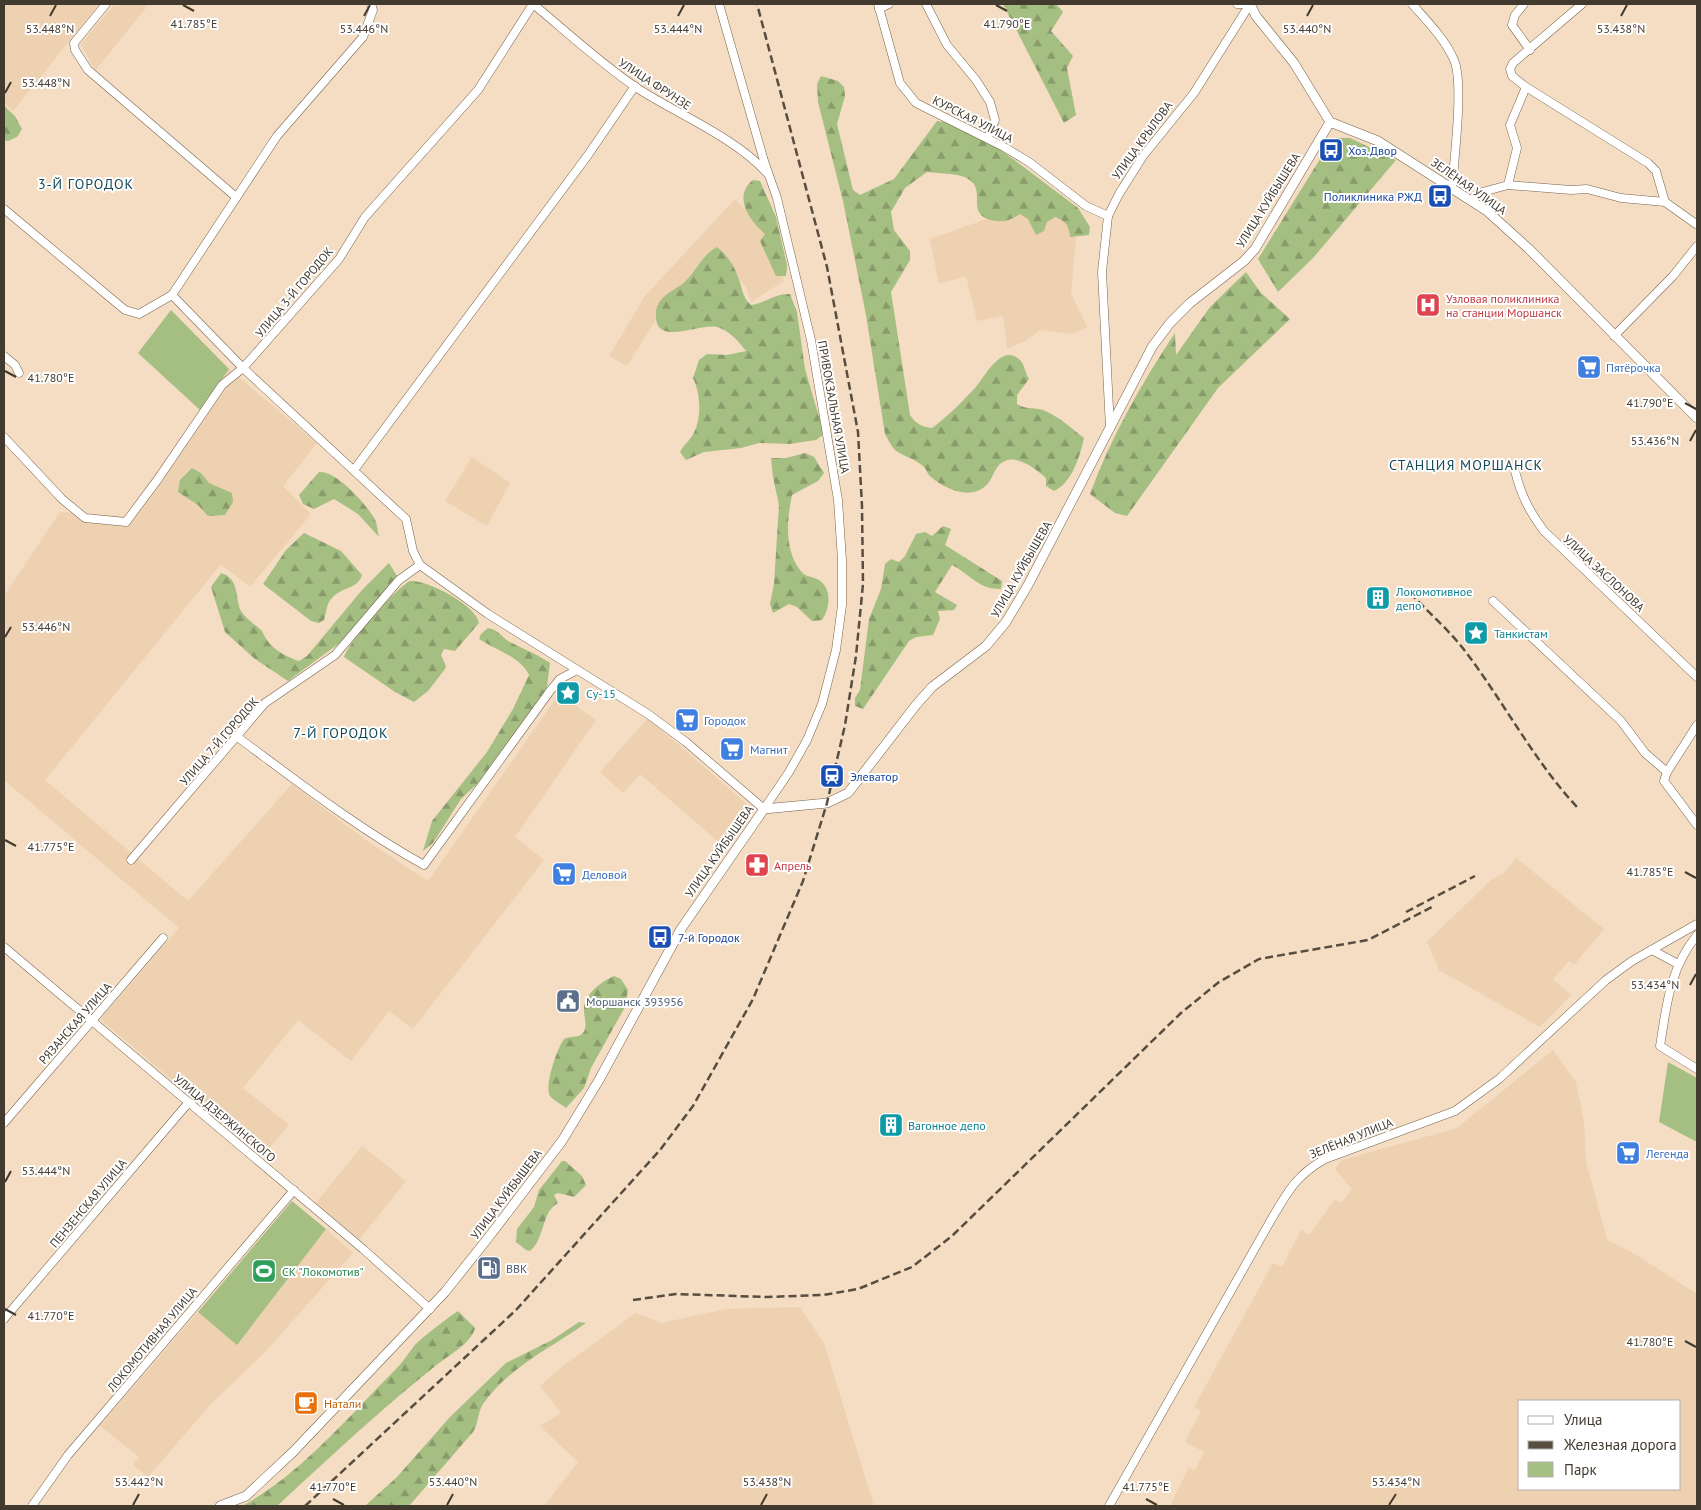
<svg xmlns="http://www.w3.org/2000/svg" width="1701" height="1510" font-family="'PT Sans',sans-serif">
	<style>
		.built { fill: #edd1b1; fill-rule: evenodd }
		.green { fill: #a5be81 }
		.forest { fill: url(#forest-firs) }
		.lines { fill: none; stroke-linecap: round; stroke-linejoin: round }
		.minor-casing { stroke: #76634c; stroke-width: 9 }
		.tertiary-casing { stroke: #76634c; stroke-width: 10 }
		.minor { stroke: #fff; stroke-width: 8 }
		.tertiary { stroke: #fff; stroke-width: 9 }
		.rail { stroke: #574d40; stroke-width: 2.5; stroke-dasharray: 8 4; stroke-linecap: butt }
		.ticks { fill: none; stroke: #433a2f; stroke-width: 2 }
		.labels { text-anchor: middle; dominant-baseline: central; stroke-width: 4; stroke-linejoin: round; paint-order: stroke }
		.street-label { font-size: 12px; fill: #433a2f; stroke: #fff }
		.transit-label { font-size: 12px; fill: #164399; stroke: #fff; text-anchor: start }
		.health-label { font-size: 12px; fill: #be3a42; stroke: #fff; text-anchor: start }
		.shop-label { font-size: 12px; fill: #366cbe; stroke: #fff; text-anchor: start }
		.culture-label { font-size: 12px; fill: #0d838f; stroke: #fff; text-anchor: start }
		.service-label { font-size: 12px; fill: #4e5e75; stroke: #fff; text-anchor: start }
		.leisure-label { font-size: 12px; fill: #27864d; stroke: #fff; text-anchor: start }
		.food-label { font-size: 12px; fill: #c56008; stroke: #fff; text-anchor: start }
		.neighbourhood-label { font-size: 14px; letter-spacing: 1px; fill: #124958; stroke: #fff }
		.ticks-label { font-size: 12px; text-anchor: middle; fill: #433a2f; stroke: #fff; stroke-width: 4; stroke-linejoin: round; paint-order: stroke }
	</style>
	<defs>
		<pattern id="forest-firs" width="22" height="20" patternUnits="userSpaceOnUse" patternTransform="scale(1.25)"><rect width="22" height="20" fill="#a5be81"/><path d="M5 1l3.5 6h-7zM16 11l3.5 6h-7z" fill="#889b6a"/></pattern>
	</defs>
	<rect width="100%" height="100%" fill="#f4ddc3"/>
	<g class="built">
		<polygon points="4,4 99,4 13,111 4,103"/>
		<polygon points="115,4 149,4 95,71 81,44"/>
		<polygon points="735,199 766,229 784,281 751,302 746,287 718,252 663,308 627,366 609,356 645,296"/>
		<polygon points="1023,206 1078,217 1071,293 1087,327 1071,334 1040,330 1025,341 1007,349 1003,316 977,321 966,276 939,284 930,239"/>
		<polygon points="229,369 317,443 283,486 311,514 250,587 221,564 45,780 188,901 292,784 367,841 428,881 559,694 596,720 515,837 544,860 413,1029 389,1011 351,1061 298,1020 243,1088 289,1125 262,1156 100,1019 179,928 4,780 4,596 60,512 125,516"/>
		<polygon points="472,457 510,483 487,526 445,501"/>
		<polygon points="648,718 750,807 721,844 640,774 623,793 600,772"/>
		<polygon points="1516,858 1604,929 1574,965 1569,961 1553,979 1571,995 1540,1027 1439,970 1427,942 1492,879 1503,874"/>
		<path d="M1553,1050L1576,1082L1584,1121L1586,1161L1607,1240L1630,1251L1697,1294V1506H1170L1189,1467L1195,1470L1204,1452L1185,1442L1201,1411L1194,1407L1273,1263L1282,1267L1301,1230L1309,1235L1335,1199L1341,1203L1352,1189L1335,1169L1342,1160L1457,1128ZM1520,1401H1680V1489H1520Z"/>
		<polygon points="362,1146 406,1181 359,1240 315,1204"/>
		<polygon points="326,1229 353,1253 266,1351 209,1406 148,1477 133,1465 139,1457 100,1426 198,1312 237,1344"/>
		<polygon points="800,1307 824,1343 874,1506 544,1506 578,1462 540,1426 561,1413 540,1386 564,1365 636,1313 661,1323 727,1309"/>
	</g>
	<g class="green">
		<polygon points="171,310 229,369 200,410 138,353"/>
		<polygon points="1668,1062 1697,1078 1697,1142 1659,1122"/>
		<polygon points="292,1201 326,1229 237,1345 198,1312"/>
	</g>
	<g class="forest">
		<polygon points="1003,4 1056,4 1063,12 1051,31 1073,56 1067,68 1076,115 1064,123"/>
		<path d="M821,76L838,81L844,87L845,96L837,124L853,190L860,195L894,179L937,121L945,122L997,147L1078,208L1090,227L1089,235L1070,237C1069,225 1066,221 1055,217L1047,222L1044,231L1036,235L1028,219L1020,214C1009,221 1003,223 991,220C967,214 984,194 972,182C963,172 940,174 927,172L905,188L891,212L894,230L910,251V260L891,292L910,415C916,424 922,427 932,428C947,417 962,402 975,388C985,377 1002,341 1021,361C1024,365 1026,374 1029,379L1017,395V404C1026,410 1034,407 1043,410C1058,416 1071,428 1084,438C1080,456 1072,483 1054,491L1046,486V478C1037,470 1018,455 1005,461C996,464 994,475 989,482C974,502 946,490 931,477C928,475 927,471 925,468C917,459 904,457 895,450C891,446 888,439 885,434L866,315L843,201L818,102L817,84Z"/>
		<polygon points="4,106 15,116 22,129 17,137 8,141 4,140"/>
		<polygon points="1333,138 1350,138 1396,160 1313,258 1278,292 1258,259"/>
		<path d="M753,180L760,181L776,217L787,265L786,276H776L760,241L765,234C750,221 732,197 753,180Z"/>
		<path d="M717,247C727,255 734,265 738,277C743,288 741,296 751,305C766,303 775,293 790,294L797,312L805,369L824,434L816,440L789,444L759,443L741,448L704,452L686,460L680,452C683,446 688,442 692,436C702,421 701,394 693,378L699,360L707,354L727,355L746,351C738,341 730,331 717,327C699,323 656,347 656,316C655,299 669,293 681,285C696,274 700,256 717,247Z"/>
		<path d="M1246,272L1261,293L1290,319L1218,388L1127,516L1115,513L1090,494C1111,437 1141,384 1175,333L1176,355L1210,307Z"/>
		<path d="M805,453L814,457L824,473L818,481L792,495C787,519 784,549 800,570C805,577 810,576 817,579C833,587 830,608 822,620L812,621L797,607L789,604L773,613L770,604L774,584L779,505L773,477L771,458H786Z"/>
		<polygon points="192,468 201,473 209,483 232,493 233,502 225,515 208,516 198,505 178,492 180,480"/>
		<path d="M319,472C336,470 366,504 374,518C378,524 377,531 379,537L358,514L334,499L314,509L303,504L299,495Z"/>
		<path d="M943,526L951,529L945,545L1002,581L1001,589C979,590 970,574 952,565L935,592L957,605L954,610L938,611L940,619L933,635L916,637L909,641L863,709L855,706V698L860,690L869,619L881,589L885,564L891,559L899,562L905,556L916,534L925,532L932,536Z"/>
		<path d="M304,533L341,551L362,575C358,589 342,587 333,597C326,603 327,611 324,620L319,623L311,621L263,584L286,550Z"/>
		<path d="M389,563L397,576L349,636L288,681L255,659L225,632L211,587L221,573C240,578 235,600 241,611C246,619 254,624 261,630C264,633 264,637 267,640C273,650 289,658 299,661L307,656L362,590Z"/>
		<path d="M410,581C427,579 477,606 479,623L455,651L444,649L441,655L446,666L445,669L428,691L414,702L395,692L344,657C349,642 396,588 410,581Z"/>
		<path d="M488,628C497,629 501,636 508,641C521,648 535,653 547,661L550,663L547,687L526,721L480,781L461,799L433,843L423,851L432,821L487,752L513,709L529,675C521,657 494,649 479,639L481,634Z"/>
		<path d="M614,976L621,979L628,990L625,1007L591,1068L584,1088L566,1108C561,1104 553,1100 550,1096C544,1086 557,1049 564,1039C570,1036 579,1038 583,1033C588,1027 584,1017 584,1010C584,994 601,982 614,976Z"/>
		<path d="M562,1161H565L582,1176L586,1185L574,1197L558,1193L554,1195L558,1203C541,1212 545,1239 530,1251L526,1250L516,1242L517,1229L534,1207L539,1190Z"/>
		<path d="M458,1311L475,1328C472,1343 446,1357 434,1367C380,1410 328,1459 277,1506H242C300,1475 349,1416 395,1370C402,1363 408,1354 414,1346C420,1339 450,1316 458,1311Z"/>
		<path d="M579,1322L586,1323C551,1348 509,1367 483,1404C477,1413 479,1423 473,1432L409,1506H365L397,1477L450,1417L506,1363L552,1340Z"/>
	</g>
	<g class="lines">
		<defs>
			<g id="minor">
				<polyline points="106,4 74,43 75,50 88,70 236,197"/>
				<path d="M533,4C567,32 600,63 637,88C677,114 736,138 767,173"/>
				<polyline points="878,4 900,83 916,103 1004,147 1029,162 1086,206 1108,216"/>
				<polyline points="926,4 947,45 976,80 990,102 995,120 988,137"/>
				<path d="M1412,4C1427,21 1445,39 1454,60C1464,82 1454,161 1452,188"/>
				<polyline points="1524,4 1515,15 1512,25 1530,50"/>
				<polyline points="879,9 889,4"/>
				<polyline points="1526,87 1648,163 1656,171 1665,202"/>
				<polyline points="1508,185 1571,190 1587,189 1621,198 1665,202 1696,224"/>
				<polyline points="1471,200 1479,193 1508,185 1517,148 1510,125 1526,87 1512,76 1510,69 1513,63 1582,4"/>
				<polyline points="4,209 125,310 139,314 172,295"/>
				<polyline points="172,295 243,368 406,519 413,551 420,565 488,614 648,714 686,742 764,809 789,772 807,740 822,704 836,650 842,605 842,560 838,500 811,340 777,198 764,161 719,4"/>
				<polyline points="172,295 277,136 363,37 373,10 371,4"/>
				<polyline points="1614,336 1673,276 1697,246"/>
				<polyline points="4,356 15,365 19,373"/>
				<polyline points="1110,428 1102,272 1108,216 1119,194 1143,156 1194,93 1250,4 1237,4"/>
				<polyline points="4,437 62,499 85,518 126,522 158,479 222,385 243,368 339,259 365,217 478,90 533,4"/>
				<polyline points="354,470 588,155 635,86"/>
				<path d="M1515,471C1521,495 1529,511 1544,531L1697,677"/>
				<polyline points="1493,601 1621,721 1645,753 1667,772"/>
				<polyline points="1697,725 1667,772 1664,781 1697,825"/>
				<path d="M236,736C297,781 357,828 424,865L550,691L560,679L577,670"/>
				<polyline points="131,860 265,703 335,655 399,580 420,565"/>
				<path d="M1697,935C1669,970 1667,1004 1660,1046L1697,1069"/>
				<polyline points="4,947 363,1249 430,1309"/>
				<polyline points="1652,950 1678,964"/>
				<polyline points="4,1123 163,938"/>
				<polyline points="4,1319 189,1102"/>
				<polyline points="32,1506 68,1455 294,1190"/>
				<path d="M1109,1506L1271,1220C1287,1193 1296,1175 1325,1159L1455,1111L1499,1079L1606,980L1632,961L1697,924"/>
			</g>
			<g id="tertiary">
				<polyline points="1250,4 1256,16 1294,63 1330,122 1378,141 1487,211 1529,249 1697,418"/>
				<polyline points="220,1506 246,1496 293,1452 445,1292 488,1238 562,1141 599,1080 681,929 764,809 827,803 848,793 916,705 932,687 986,646 1006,622 1028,585 1152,347 1170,323 1190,303 1244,261 1255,249 1330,122"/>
			</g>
		</defs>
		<use href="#minor" class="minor-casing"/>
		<use href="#tertiary" class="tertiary-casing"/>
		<use href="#minor" class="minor"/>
		<use href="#tertiary" class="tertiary"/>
		<g class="rail">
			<path d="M1410,593C1428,612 1449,630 1465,651C1504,702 1534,761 1577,807"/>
			<polyline points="1406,912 1475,876"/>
			<polyline points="633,1300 676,1294 766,1297 823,1295 858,1289 912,1267 952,1236 1181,1013 1219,982 1259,959 1368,940 1432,907"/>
			<polyline points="305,1506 516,1310 660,1150 693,1106 753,999 803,881 827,803 845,725 856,656 863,584 862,506 858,432 827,267 757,4"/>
		</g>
	</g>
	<path class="ticks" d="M183,5L194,11M996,5L1007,11M50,16L56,5M364,16L370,5M678,16L684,5M1307,16L1313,5M1621,16L1627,5M5,93L11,82M5,371L16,377M1685,403L1696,409M1690,441L1696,430M5,637L11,627M5,840L16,846M1685,872L1696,878M1690,985L1696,974M5,1182L11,1171M5,1309L16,1315M1685,1341L1696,1347M333,1499L344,1505M1146,1499L1157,1505M133,1505L139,1494M447,1505L453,1494M761,1505L767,1494M1389,1505L1396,1494"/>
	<defs>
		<symbol id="bus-square" viewBox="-11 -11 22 22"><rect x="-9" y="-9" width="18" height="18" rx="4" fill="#1a4fb4" stroke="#fff"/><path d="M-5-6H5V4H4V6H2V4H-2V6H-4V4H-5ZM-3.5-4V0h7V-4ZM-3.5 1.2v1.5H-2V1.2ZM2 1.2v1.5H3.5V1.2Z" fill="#fff"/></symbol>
		<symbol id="hospital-square" viewBox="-11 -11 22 22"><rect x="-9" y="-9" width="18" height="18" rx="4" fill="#e0444e" stroke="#fff"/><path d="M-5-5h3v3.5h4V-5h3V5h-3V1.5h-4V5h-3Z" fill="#fff"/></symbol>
		<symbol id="supermarket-square" viewBox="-11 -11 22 22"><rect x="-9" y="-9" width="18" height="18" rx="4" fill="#3f7fe0" stroke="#fff"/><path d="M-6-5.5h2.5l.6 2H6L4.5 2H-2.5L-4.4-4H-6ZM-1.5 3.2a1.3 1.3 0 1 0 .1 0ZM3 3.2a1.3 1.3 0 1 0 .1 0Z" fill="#fff"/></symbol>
		<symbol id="building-square" viewBox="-11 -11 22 22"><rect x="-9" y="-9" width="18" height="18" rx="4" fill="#0f9aa8" stroke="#fff"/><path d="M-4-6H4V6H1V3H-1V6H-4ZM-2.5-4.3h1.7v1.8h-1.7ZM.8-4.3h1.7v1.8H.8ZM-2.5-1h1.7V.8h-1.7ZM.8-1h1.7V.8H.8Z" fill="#fff"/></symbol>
		<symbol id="sight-square" viewBox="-11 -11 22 22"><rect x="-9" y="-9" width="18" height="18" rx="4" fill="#0f9aa8" stroke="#fff"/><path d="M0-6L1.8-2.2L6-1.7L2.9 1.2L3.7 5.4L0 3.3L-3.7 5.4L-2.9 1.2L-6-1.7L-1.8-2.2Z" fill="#fff"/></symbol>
		<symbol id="station-square" viewBox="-11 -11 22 22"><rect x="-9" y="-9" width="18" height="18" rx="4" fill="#1a4fb4" stroke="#fff"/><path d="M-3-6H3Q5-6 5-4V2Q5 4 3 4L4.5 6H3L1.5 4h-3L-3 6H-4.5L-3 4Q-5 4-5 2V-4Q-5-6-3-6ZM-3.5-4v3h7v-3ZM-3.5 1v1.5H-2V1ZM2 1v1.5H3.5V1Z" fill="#fff"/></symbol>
		<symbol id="pharmacy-square" viewBox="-11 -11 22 22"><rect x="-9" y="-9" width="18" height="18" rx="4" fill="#e0444e" stroke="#fff"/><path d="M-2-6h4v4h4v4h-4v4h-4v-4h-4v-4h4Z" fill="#fff"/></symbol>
		<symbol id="civic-square" viewBox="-11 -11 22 22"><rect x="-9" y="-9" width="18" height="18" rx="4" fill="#5c6f8a" stroke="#fff"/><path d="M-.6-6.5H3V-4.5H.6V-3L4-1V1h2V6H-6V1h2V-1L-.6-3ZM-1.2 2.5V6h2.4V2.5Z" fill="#fff"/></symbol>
		<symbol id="fuel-square" viewBox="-11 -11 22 22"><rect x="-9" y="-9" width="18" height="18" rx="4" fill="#5c6f8a" stroke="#fff"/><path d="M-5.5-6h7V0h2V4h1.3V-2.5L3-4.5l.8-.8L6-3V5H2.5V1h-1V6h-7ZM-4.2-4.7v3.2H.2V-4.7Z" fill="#fff"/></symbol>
		<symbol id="stadium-square" viewBox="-11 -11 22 22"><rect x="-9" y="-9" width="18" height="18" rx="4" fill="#2e9e5b" stroke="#fff"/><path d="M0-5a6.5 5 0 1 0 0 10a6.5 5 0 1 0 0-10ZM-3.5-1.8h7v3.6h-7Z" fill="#fff"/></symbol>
		<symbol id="cafe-square" viewBox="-11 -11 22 22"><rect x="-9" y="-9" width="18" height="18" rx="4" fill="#e8710a" stroke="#fff"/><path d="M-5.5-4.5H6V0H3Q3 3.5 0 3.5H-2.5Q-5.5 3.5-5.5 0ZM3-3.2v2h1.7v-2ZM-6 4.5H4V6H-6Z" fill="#fff"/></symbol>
	</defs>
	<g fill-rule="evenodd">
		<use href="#bus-square" x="1317" y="136" width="28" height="28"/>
		<use href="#bus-square" x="1426" y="182" width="28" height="28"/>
		<use href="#hospital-square" x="1414" y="291" width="28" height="28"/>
		<use href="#supermarket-square" x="1575" y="353" width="28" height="28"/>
		<use href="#building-square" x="1364" y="584" width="28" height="28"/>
		<use href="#sight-square" x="1462" y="619" width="28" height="28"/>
		<use href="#sight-square" x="554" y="679" width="28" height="28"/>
		<use href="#supermarket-square" x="673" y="706" width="28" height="28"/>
		<use href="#supermarket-square" x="718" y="735" width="28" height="28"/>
		<use href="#station-square" x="818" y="762" width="28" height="28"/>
		<use href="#pharmacy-square" x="743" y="851" width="28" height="28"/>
		<use href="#supermarket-square" x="550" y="860" width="28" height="28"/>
		<use href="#bus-square" x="646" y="923" width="28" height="28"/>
		<use href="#civic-square" x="554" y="987" width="28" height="28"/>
		<use href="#building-square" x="877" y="1111" width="28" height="28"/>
		<use href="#supermarket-square" x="1614" y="1139" width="28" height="28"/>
		<use href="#fuel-square" x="475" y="1254" width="28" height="28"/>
		<use href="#stadium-square" x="250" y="1257" width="28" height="28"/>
		<use href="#cafe-square" x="292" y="1389" width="28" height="28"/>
	</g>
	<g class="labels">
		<g class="street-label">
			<text transform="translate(655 84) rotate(33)">УЛИЦА ФРУНЗЕ</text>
			<text transform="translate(973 119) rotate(27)">КУРСКАЯ УЛИЦА</text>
			<text transform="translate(1142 140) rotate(-54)">УЛИЦА КРЫЛОВА</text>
			<text transform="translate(1469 186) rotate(35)">ЗЕЛЁНАЯ УЛИЦА</text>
			<text transform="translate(1268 200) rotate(-58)">УЛИЦА КУЙБЫШЕВА</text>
			<text transform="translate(294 292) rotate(-50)">УЛИЦА 3-Й ГОРОДОК</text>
			<text transform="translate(834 407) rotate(80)">ПРИВОКЗАЛЬНАЯ УЛИЦА</text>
			<text transform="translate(1021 569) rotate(-60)">УЛИЦА КУЙБЫШЕВА</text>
			<text transform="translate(1604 573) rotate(43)">УЛИЦА ЗАСЛОНОВА</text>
			<text transform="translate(219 741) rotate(-49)">УЛИЦА 7-Й ГОРОДОК</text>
			<text transform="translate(719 851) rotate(-55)">УЛИЦА КУЙБЫШЕВА</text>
			<text transform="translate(75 1023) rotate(-49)">РЯЗАНСКАЯ УЛИЦА</text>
			<text transform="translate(225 1118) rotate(40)">УЛИЦА ДЗЕРЖИНСКОГО</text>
			<text transform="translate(1351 1138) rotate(-22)">ЗЕЛЁНАЯ УЛИЦА</text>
			<text transform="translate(506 1194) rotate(-53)">УЛИЦА КУЙБЫШЕВА</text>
			<text transform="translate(88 1203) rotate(-50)">ПЕНЗЕНСКАЯ УЛИЦА</text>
			<text transform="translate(152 1339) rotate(-50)">ЛОКОМОТИВНАЯ УЛИЦА</text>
		</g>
		<g class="transit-label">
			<text x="1348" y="150">Хоз.Двор</text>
			<text x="1422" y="196" text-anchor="end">Поликлиника РЖД</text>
			<text x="850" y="776">Элеватор</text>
			<text x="678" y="937">7-й Городок</text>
		</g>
		<g class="health-label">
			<text x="1446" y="298">Узловая поликлиника<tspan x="1446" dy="14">на станции Моршанск</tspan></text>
			<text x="774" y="865">Апрель</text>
		</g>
		<g class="shop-label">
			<text x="1606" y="367">Пятёрочка</text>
			<text x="704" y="720">Городок</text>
			<text x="750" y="749">Магнит</text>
			<text x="582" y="874">Деловой</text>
			<text x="1646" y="1153">Легенда</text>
		</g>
		<g class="culture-label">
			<text x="1396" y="591">Локомотивное<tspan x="1396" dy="14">депо</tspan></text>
			<text x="1494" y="633">Танкистам</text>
			<text x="586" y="693">Су-15</text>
			<text x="908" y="1125">Вагонное депо</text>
		</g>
		<g class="service-label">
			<text x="586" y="1001">Моршанск 393956</text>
			<text x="506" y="1268">ВВК</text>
		</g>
		<g class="leisure-label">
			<text x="282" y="1271">СК "Локомотив"</text>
		</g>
		<g class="food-label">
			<text x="324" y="1403">Натали</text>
		</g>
		<g class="neighbourhood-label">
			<text x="86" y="184">3-Й ГОРОДОК</text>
			<text x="1466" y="465">СТАНЦИЯ МОРШАНСК</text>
			<text x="341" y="733">7-Й ГОРОДОК</text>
		</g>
	</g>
	<g class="ticks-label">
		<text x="194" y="28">41.785°E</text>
		<text x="1007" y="28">41.790°E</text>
		<text x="50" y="33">53.448°N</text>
		<text x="364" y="33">53.446°N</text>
		<text x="678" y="33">53.444°N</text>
		<text x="1307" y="33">53.440°N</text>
		<text x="1621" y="33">53.438°N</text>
		<text x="46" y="87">53.448°N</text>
		<text x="51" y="382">41.780°E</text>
		<text x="1650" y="407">41.790°E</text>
		<text x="1655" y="445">53.436°N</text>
		<text x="46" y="631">53.446°N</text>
		<text x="51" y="851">41.775°E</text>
		<text x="1650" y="876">41.785°E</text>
		<text x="1655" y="989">53.434°N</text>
		<text x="46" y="1175">53.444°N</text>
		<text x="51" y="1320">41.770°E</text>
		<text x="1650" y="1346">41.780°E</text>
		<text x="139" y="1486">53.442°N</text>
		<text x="453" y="1486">53.440°N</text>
		<text x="767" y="1486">53.438°N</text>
		<text x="1396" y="1486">53.434°N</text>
		<text x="333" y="1491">41.770°E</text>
		<text x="1146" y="1491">41.775°E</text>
	</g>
	<rect width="1701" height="1510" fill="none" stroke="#433a2f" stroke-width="10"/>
	<rect x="1518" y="1400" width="162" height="90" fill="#ffffff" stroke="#b4b0ac"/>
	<rect x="1528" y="1416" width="25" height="8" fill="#ffffff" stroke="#b4b0ac"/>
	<text x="1564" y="1425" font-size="15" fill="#433a2f">Улица</text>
	<rect x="1528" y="1441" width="25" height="8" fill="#574d40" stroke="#b4b0ac"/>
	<text x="1564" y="1450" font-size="15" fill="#433a2f">Железная дорога</text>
	<rect x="1528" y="1462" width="25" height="15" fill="#a5be81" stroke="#b4b0ac"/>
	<text x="1564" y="1475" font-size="15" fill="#433a2f">Парк</text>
</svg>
